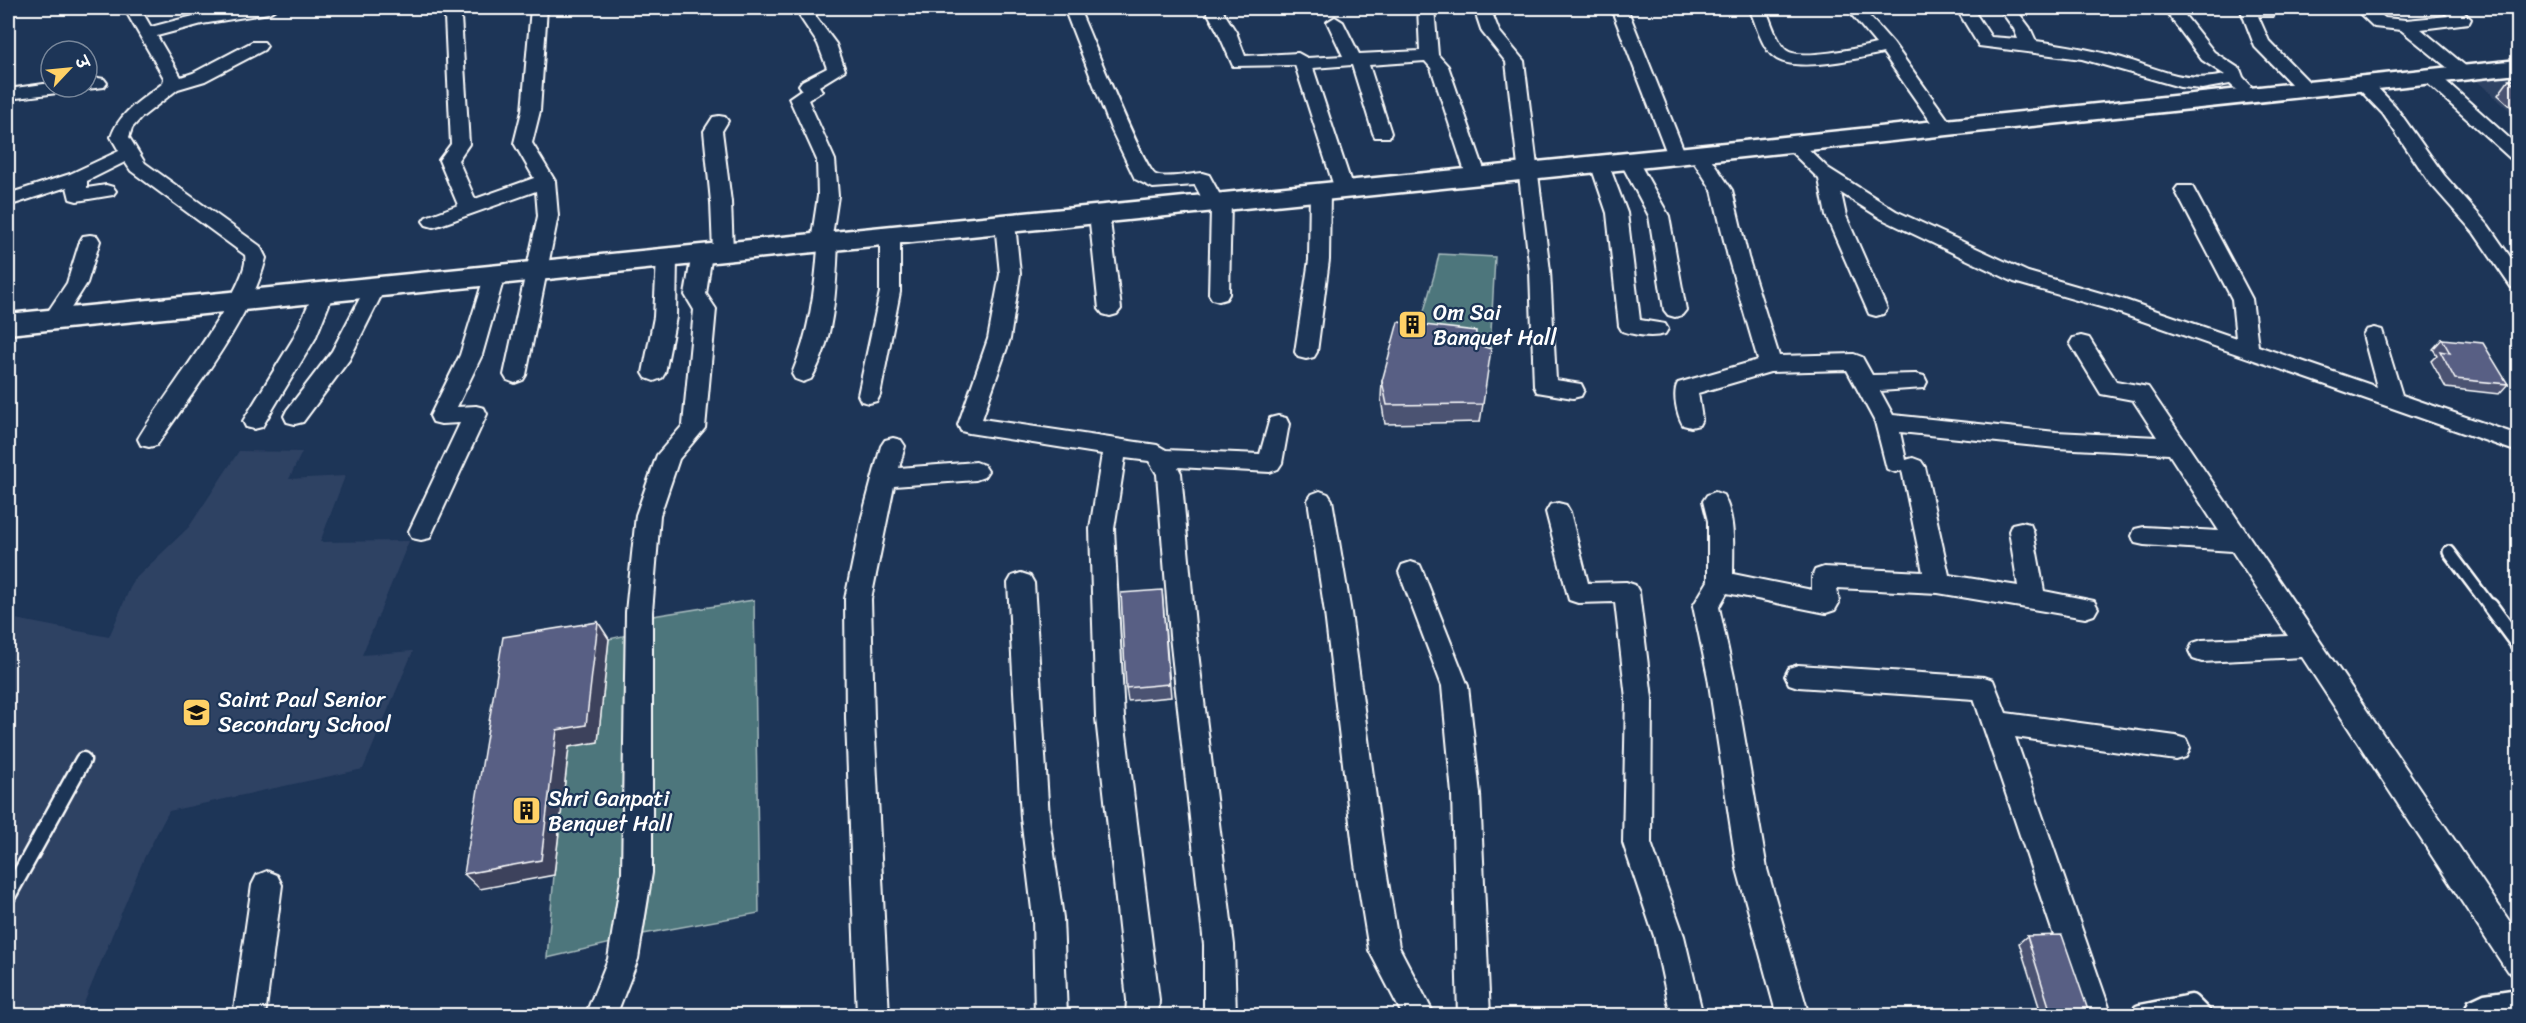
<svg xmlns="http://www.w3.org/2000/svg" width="2526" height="1023" font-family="Sriracha,'Playpen Sans Deva',sans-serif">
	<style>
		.built { fill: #2f4264 }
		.green { fill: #4d767b; stroke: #a6babd; stroke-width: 1.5 }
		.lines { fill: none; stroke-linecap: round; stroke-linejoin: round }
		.service-far1-casing { stroke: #fff; stroke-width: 16 }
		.service-casing { stroke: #fff; stroke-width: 19 }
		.minor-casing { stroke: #fff; stroke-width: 4 }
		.secondary-casing { stroke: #fff; stroke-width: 5 }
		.trunk-casing { stroke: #fff; stroke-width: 5 }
		.service-far1 { stroke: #1d3557; stroke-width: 11 }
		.service { stroke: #1d3557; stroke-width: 14 }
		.minor { fill: #1d3557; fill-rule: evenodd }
		.secondary { fill: #1d3557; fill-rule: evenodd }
		.trunk { fill: #1d3557; fill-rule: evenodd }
		.wall { fill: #4c5272; stroke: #fff; stroke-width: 1.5 }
		.shaded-wall { fill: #3e425c; stroke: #fff; stroke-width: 1.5 }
		.building { fill: #585f84; stroke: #fff; stroke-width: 1.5 }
		.labels { text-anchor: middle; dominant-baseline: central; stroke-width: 4.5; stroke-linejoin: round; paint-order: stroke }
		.poi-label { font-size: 22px; fill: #fff; stroke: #1d3557; text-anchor: start }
	</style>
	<rect width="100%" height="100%" fill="#1d3557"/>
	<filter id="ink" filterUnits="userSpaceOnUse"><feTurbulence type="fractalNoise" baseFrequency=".0167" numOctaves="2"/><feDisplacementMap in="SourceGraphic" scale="12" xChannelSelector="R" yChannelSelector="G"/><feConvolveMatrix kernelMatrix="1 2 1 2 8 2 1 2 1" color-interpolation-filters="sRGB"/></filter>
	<g filter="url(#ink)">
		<g class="built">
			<polygon points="2518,75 2518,118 2475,79"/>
			<polygon points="239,451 302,452 289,479 345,476 320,542 409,541 362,655 413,651 363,769 169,811 144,858 79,1015 8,1015 8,622 10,618 109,637 133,581 189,527"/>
		</g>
		<g class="green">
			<polygon points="1439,254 1495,257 1490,351 1415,343 1435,272"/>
			<polygon points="754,600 759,913 643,934 649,901 653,616"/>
			<polygon points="632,634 627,867 616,942 547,958 554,875 569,747 598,741 609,639"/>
		</g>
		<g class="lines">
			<defs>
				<polyline id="service-far1" points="2449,552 2491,608"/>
				<g id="service">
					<polyline points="2490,606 2518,644"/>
					<polyline points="8,896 83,760"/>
					<polyline points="2140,1016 2140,1012 2191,1002 2205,1016"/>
				</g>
				<g id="minor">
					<path d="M124,8H140L151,27C192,16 235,3 277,8L269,13L202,24L157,36L181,77L193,73L252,42H264L267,46L264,50L205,81L178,89L141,118L132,128L129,137L145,163L260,246L266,258C252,317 192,393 157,445L149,447L141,445L138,439C156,406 252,285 245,255L131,171L125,162L87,181V188L106,185L113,187L116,191L113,195L77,201L70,199L67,187L8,206V194L70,174L119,151L111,137C120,111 143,99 163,83L164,78Z"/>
					<polygon points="531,8 547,8 540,111 532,143 555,181 558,216 526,375 523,380 515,383 507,380 504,375 538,216 536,191 440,225 433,227 426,225 423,221 426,217 458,205 439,160 451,144 445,17 447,13 459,13 461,17 469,144 458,160 475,199 534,178 514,143 522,111"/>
					<path d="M799,8H815L816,17L836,44L845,70L819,86L822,91L808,100L835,160L838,196L832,236L838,241C836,287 835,339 811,379L803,382L795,379L792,374C809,333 815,292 818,248L811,242L818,196L817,160L789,98L802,89L799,85L802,81L827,68L818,44L800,17Z"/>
					<path d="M1064,8L1079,9C1089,30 1145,172 1156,175C1166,179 1191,174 1202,173L1209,175L1220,195L1228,197L1231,201L1229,294L1226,299L1219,301L1212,299L1209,294L1211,208L1206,206L1195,185L1153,188L1135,179L1111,129Z"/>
					<polygon points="1205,8 1221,8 1236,32 1245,56 1298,53 1307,58 1343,56 1327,22 1335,17 1343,22 1359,54 1420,51 1418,8 1434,8 1438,55 1448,66 1486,175 1483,179 1469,179 1466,175 1431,68 1425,61 1369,65 1391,133 1389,137 1375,137 1373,133 1352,65 1313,68 1353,189 1350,193 1336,193 1295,65 1233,66 1218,32"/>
					<polygon points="1474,8 1490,8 1499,31 1524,61 1550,271 1556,380 1581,384 1584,390 1581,396 1573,398 1537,392 1534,386 1530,271 1506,62 1482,32"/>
					<polygon points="1611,8 1627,8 1686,156 1684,160 1670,160 1668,156"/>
					<path d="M1749,8H1765C1771,20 1776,41 1786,50C1799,61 1859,48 1876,44L1846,8H1862L1893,43L1954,128L1952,132H1938L1883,53C1859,58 1794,74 1774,57C1761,47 1756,23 1749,8Z"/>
					<path d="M1956,8H1972L1991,37L2018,39L2014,29L1999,8H2015L2030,28L2036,41C2065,45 2094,50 2122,58C2160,69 2184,84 2225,75L2202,60L2167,13L2168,8H2184L2183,13L2214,52L2240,69L2243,77L2251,86L2248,90C2240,92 2236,90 2230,84L2202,89L2180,87L2082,59L1979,46Z"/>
					<polygon points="2240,8 2273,8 2275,12 2273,16 2258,16 2269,41 2313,86 2316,90 2313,94 2301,94 2255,47"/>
					<polygon points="2354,8 2372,8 2385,18 2406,20 2448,16 2441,8 2459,8 2471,19 2469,23 2421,29 2474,73 2471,77 2459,77 2401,30 2374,27"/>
					<polygon points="2431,72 2437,73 2518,146 2518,161 2511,159 2425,81 2422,77 2425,73"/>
					<polygon points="98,78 104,79 107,83 104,87 87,89 80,87 87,87 87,79"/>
					<polygon points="2364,79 2370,80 2395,106 2444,175 2488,225 2518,268 2518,289 2511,287 2474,233 2430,183 2383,114 2358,88 2355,84 2358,80"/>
					<polygon points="51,83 51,87 75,87 72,91 66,92 8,99 8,89"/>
					<polygon points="719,116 725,117 728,121 722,131 731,202 733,251 730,256 723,258 716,256 713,251 711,202 704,131 713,117"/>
					<polygon points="1792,138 1799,140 1828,168 1896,211 2028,272 2125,300 2236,338 2232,299 2175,190 2178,186 2192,186 2252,299 2258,346 2377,387 2363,335 2366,330 2374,328 2382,330 2402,395 2518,435 2518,452 2111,310 2014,282 1882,219 1841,193 1846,216 1887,309 1883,314 1876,316 1869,314 1826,216 1819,179 1783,144 1785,140"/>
					<path d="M1698,148L1705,150L1732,190L1748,257L1779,356L1854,354L1862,357L1872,375L1916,374L1924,376L1927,382L1924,388L1880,391L1893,415L2056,432L2157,437L2133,400L2101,394L2070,343L2073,338L2081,336L2089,338L2116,381L2148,387L2518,934V975L2507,971L2302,657L2202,662L2193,659L2189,651L2193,643L2202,640L2288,636L2232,551L2144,545L2135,543L2132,536L2135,529L2144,527L2219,531L2169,454L2056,448L1900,432L1906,460L1913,458L1921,461L1925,467L1949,575L2018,586L2009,531L2012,524L2021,522L2030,524L2033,531L2044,591L2094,601L2098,608L2094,615L2085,618L1938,593L1837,588L1839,603L1835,610L1826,613L1727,593L1719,607L1734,677L1767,869L1809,1016H1777L1737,869L1708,677L1693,606L1708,581V521L1703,501L1707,495L1715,492L1723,495C1736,518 1733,548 1733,574L1812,590V577L1815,570L1824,567L1923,572L1902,470L1895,472L1887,469L1875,422L1847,370L1770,372L1698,393L1702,419L1699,425L1691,427L1683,425C1677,415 1672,393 1678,383L1758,360L1728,257L1712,190L1689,154L1691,150Z"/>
					<polygon points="1629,155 1636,157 1638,161 1669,216 1686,310 1682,315 1675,317 1668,315 1664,310 1649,216 1620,161 1622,157"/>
					<path d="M1599,157L1606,159L1608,163L1627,213L1640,320L1665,324L1668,329L1665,334C1652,338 1635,335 1622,331L1619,326L1607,213L1590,163L1592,159Z"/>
					<polygon points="1320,185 1327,187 1330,191 1329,260 1317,352 1314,357 1306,359 1298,357 1295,352 1309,260 1310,191 1313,187"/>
					<polygon points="1099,207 1106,209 1109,213 1121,309 1117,314 1110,316 1103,314 1099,309 1089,213 1092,209"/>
					<polygon points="1005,217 1012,219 1015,223 1020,274 1010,339 982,419 1157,445 1166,450 1260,454 1270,418 1278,416 1286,418 1289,424 1282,463 1278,469 1270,472 1178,467 1181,473 1196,636 1234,945 1236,1016 1204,1016 1204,945 1170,636 1157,474 1149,461 1125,458 1114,529 1124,718 1159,1000 1158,1016 1126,1016 1127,1000 1096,718 1090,529 1102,454 969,433 961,431 958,425 988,339 1000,274 995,223 998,219"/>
					<polygon points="890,228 897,230 900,234 900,292 880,395 877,401 869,403 861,401 858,395 880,292 880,234 883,230"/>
					<polygon points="90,235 97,236 100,241 87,283 61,324 54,326 47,324 43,319 67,283 80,241 83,236"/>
					<polygon points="702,246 709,248 712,253 706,294 716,309 705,428 679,459 660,515 652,612 652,873 638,959 616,1016 585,1016 608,959 622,873 626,612 636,515 657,455 683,425 694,310 685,295 692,253 695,248"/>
					<polygon points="667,250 674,252 677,257 676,317 665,373 662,378 654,381 646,378 643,373 654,317 657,257 660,252"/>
					<polygon points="495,267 502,269 505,274 482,355 457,407 476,406 484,408 487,414 433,531 430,538 421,540 412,538 409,531 460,423 441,424 433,422 430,416 460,355 485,274 488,269"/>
					<polygon points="376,279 383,281 386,286 349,360 303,422 295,424 287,422 284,416 287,410 332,351 369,281"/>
					<polygon points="324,285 331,287 334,292 315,339 262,427 254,429 246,427 243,421 293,339 314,292 317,287"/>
					<polygon points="893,438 901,440 905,446 899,468 976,462 984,465 988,471 984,477 976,480 894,486 871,599 874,719 889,1016 857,1016 846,719 845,599 862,517 881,446 885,440"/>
					<polygon points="1320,491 1328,494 1332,500 1351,613 1385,864 1399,947 1435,1016 1403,1016 1369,950 1355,864 1325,613 1308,500 1312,494"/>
					<polygon points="1558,503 1566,505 1570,512 1588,583 1626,582 1635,585 1639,592 1652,698 1651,843 1684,936 1703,1016 1671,1016 1654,936 1623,843 1626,698 1615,602 1578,603 1569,600 1546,512 1550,505"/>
					<polygon points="1411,562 1420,565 1423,572 1468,686 1480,794 1490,1016 1458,1016 1452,794 1442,686 1399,572 1402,565"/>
					<polygon points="1021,573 1030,576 1034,583 1049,818 1063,918 1067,1016 1035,1016 1033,918 1021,818 1008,583 1012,576"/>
					<polygon points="1798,665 1984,677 1993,680 2006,713 2176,736 2186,739 2190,748 2186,757 2176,760 2015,737 2112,1016 2081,1016 1974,699 1798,687 1789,684 1785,676 1789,668"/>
					<polygon points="267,871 277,875 282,885 265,1016 233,1016 252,885 257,875"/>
				</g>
				<polygon id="secondary" points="2518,60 2518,74 1677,164 8,334 8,314 1677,148"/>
				<polygon id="trunk" points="2518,989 2518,1016 2463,1016 2469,1001 2484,994"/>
			</defs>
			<use href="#service-far1" class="service-far1-casing"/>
			<use href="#service" class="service-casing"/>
			<use href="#minor" class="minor-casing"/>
			<use href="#secondary" class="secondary-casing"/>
			<use href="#trunk" class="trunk-casing"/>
			<use href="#service-far1" class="service-far1"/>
			<use href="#service" class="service"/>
			<use href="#minor" class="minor"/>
			<use href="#secondary" class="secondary"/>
			<use href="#trunk" class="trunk"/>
		</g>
		<g class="wall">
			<polygon points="2509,80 2518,80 2518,113 2498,95"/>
			<polygon points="2442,339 2508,384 2499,394 2446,388 2431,361 2437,355 2433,349"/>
			<polygon points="1475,344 1483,404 1480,422 1385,424 1381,399 1382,381"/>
			<polygon points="1162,590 1171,697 1128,701 1126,688"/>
			<polygon points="2027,936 2088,1010 2100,1016 2042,1016 2019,943"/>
		</g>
		<polygon class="shaded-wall" points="598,622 609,639 598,742 569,747 554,875 480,889 464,874 557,730"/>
		<g class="building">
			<polygon points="2509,80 2518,80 2518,88"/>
			<polygon points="1398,322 1476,331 1475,344 1491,349 1483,404 1387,405 1382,381"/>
			<polygon points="2442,339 2483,343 2508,384 2455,379 2440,351 2450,353"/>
			<polygon points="1162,590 1169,684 1126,688 1121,593"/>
			<polygon points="598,622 586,725 557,730 541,860 464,874 503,637"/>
			<polygon points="2062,935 2088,1010 2099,1011 2100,1016 2052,1016 2027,936"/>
		</g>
	</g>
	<defs>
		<symbol id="building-square" viewBox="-11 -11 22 22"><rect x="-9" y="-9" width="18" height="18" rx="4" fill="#ffd166" stroke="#1d3557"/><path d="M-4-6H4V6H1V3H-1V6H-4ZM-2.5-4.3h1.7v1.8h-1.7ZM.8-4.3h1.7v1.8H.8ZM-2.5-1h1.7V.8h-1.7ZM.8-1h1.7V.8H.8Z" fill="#111"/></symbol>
		<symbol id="school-square" viewBox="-11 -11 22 22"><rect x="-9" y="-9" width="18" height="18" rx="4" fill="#ffd166" stroke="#1d3557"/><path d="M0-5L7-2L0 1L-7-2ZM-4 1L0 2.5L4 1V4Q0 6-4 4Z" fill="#111"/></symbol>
	</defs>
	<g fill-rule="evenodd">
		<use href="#building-square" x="1396" y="308" width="33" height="33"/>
		<use href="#school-square" x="180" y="696" width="33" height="33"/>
		<use href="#building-square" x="510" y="794" width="33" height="33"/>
	</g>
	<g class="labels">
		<g class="poi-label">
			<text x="1433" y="312">Om Sai<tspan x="1433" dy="25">Banquet Hall</tspan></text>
			<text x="218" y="699">Saint Paul Senior<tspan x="218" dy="25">Secondary School</tspan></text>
			<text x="548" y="798">Shri Ganpati<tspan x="548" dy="25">Benquet Hall</tspan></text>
		</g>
	</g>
	<rect width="2526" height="1023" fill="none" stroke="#1d3557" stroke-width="30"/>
	<rect x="15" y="15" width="2496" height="993" fill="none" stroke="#fff" stroke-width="2" filter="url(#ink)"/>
	<g transform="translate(69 69) rotate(64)"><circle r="28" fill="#1d3557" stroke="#77869a" stroke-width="1.5"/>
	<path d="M0-4.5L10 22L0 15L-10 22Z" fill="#ffd166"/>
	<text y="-9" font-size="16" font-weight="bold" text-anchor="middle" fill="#ffffff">उ</text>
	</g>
</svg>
